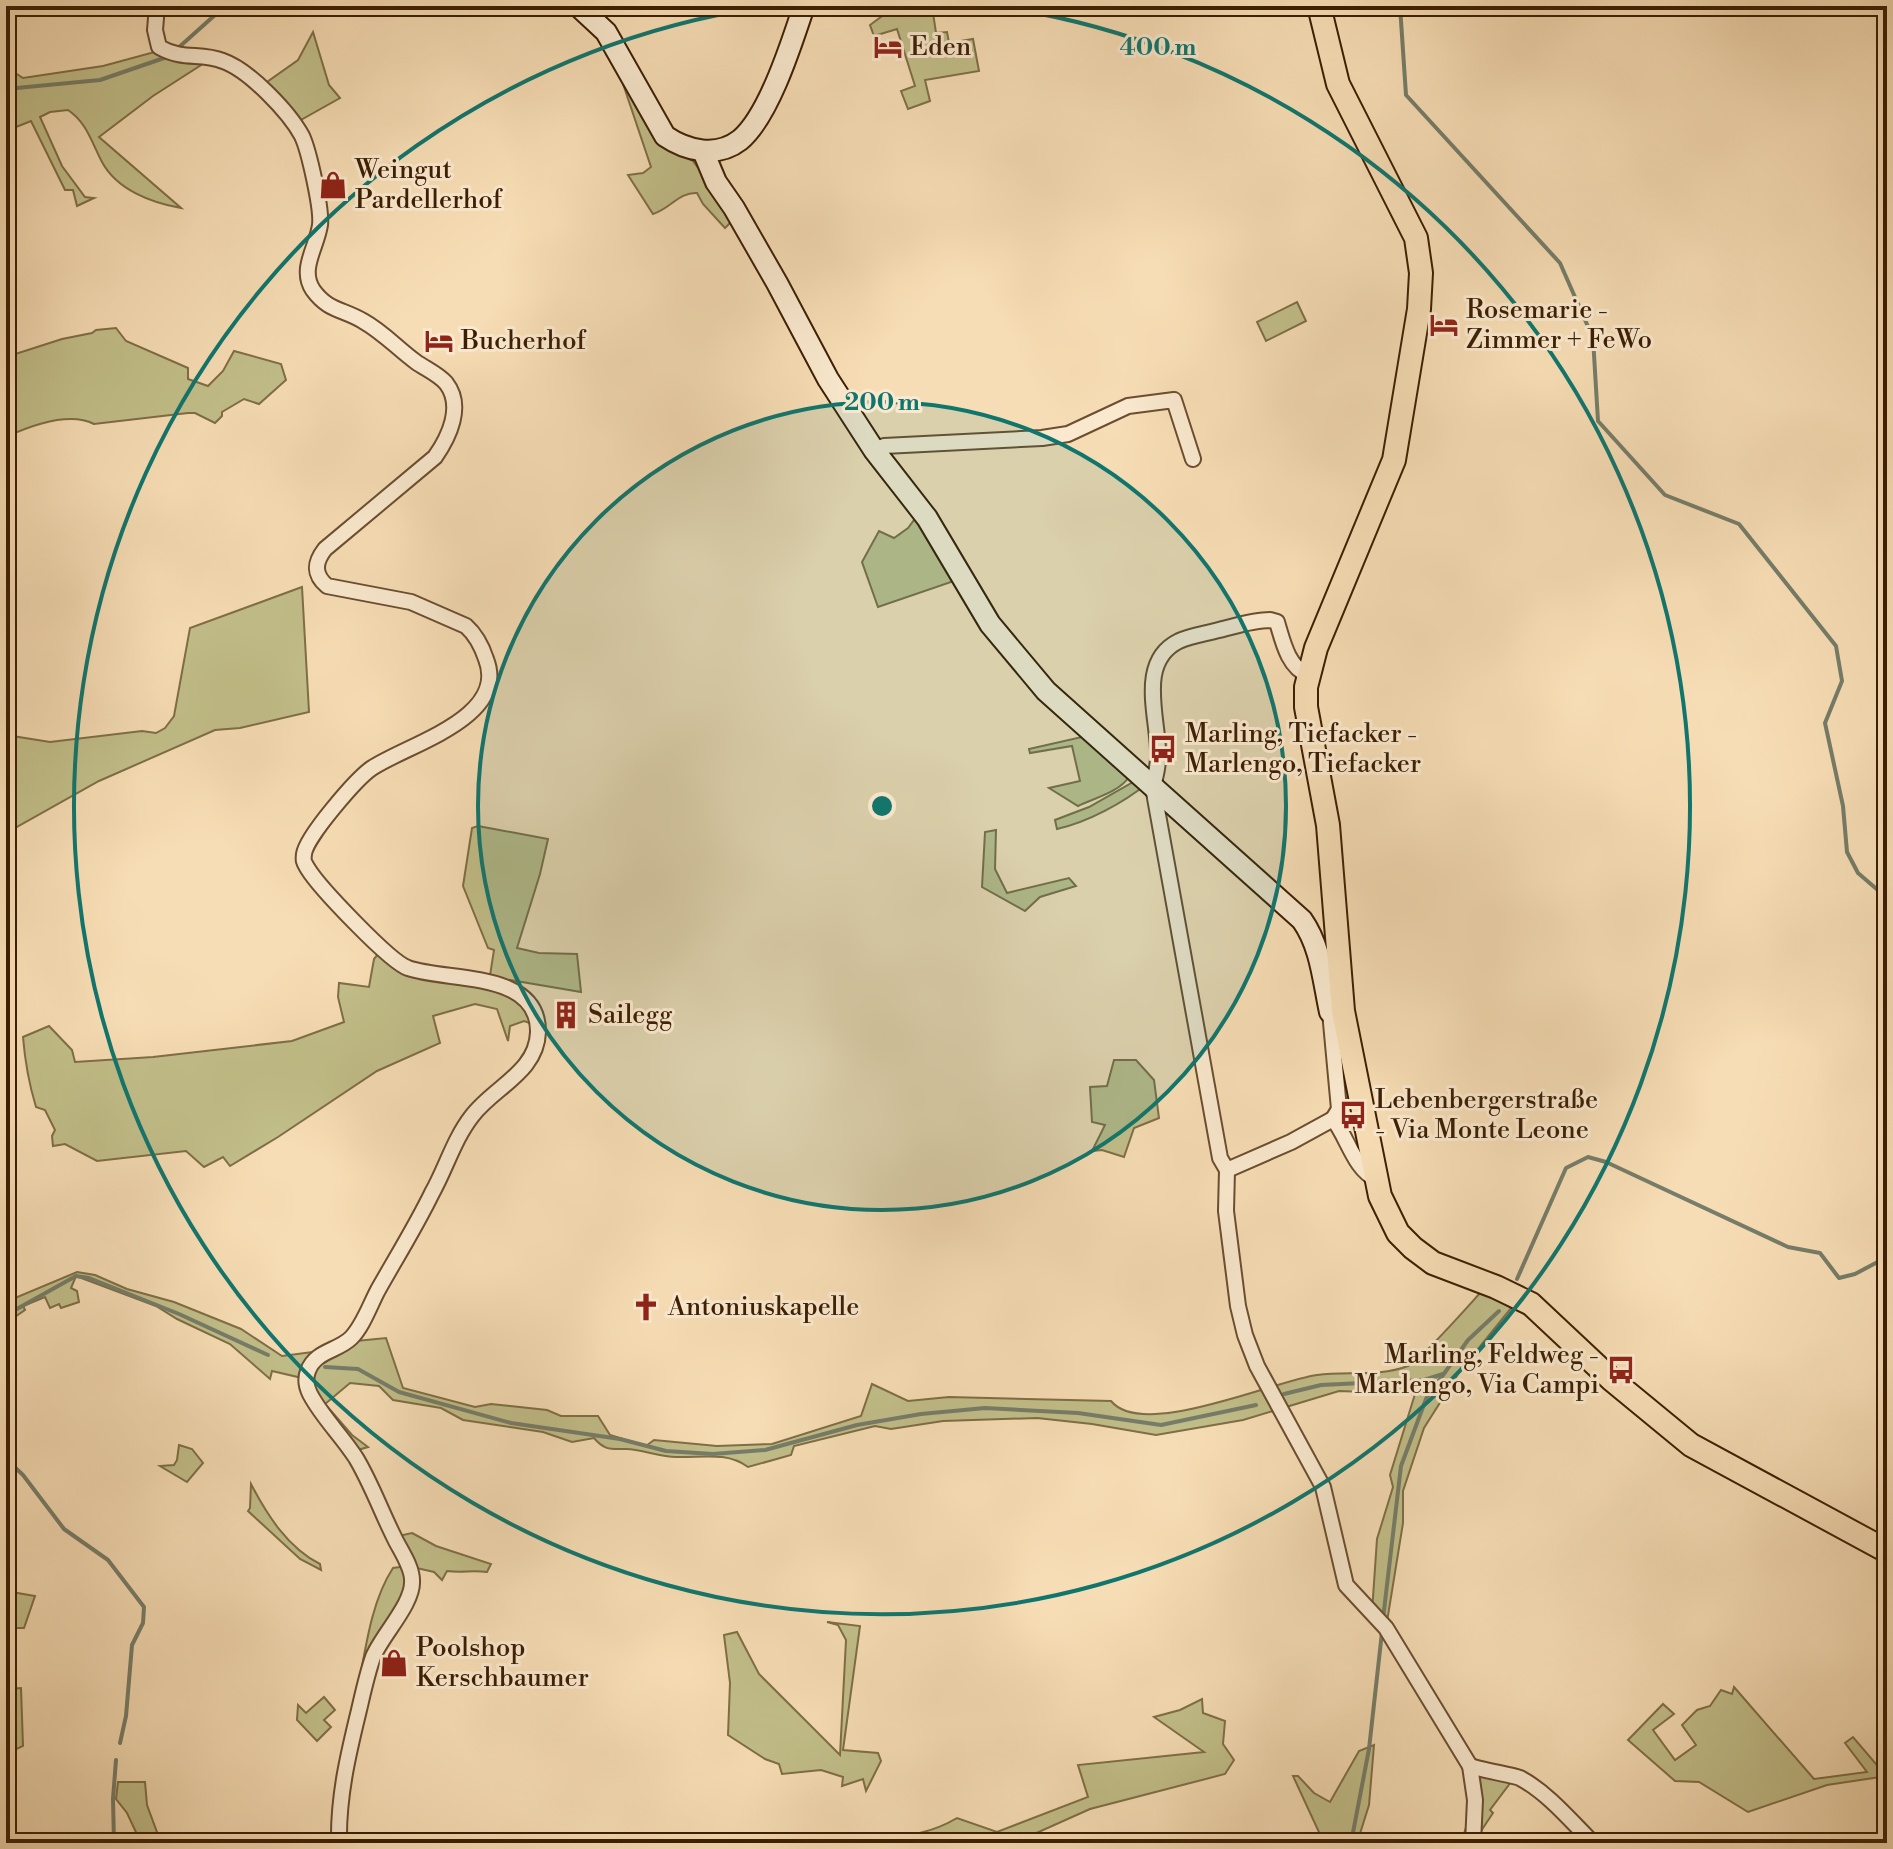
<svg xmlns="http://www.w3.org/2000/svg" width="1893" height="1849" font-family="'Libre Bodoni',serif">
	<style>
		.green { fill: #c2bf8a; stroke: #7f6e46; stroke-width: 2 }
		.lines { fill: none; stroke-linecap: round; stroke-linejoin: round }
		.stream { stroke: #767d69; stroke-width: 4 }
		.street-casing { stroke: #6b4e30; stroke-width: 18 }
		.secondary-casing { stroke: #3c1e03; stroke-width: 24 }
		.primary-casing { stroke: #3c1e03; stroke-width: 26 }
		.street { stroke: #fae9cf; stroke-width: 14 }
		.secondary { stroke: #fae9cf; stroke-width: 20 }
		.primary { stroke: #f7ddb5; stroke-width: 22 }
		.ring { fill: none; stroke: #0f766e; stroke-width: 4 }
		.labels { text-anchor: middle; dominant-baseline: central; stroke-width: 6; stroke-linejoin: round; paint-order: stroke }
		.poi-label { font-size: 26px; fill: #3c1e03; stroke: #fae9cf; text-anchor: start }
		.centre { fill: #0f766e; stroke: #fae9cf; stroke-width: 4 }
		.ring-label { font-size: 24px; text-anchor: middle; font-weight: bold; fill: #0f766e; stroke: #fae9cf; stroke-width: 6; stroke-linejoin: round; paint-order: stroke }
	</style>
	<rect width="100%" height="100%" fill="#f7ddb5"/>
	<filter id="stains"><feTurbulence type="fractalNoise" baseFrequency=".0025" numOctaves="4"/><feColorMatrix values="0 0 0 0 .2 0 0 0 0 .09 0 0 0 0 .02 0 0 0 .5 -.17"/></filter>
	<radialGradient id="worn" r=".72"><stop offset=".6" stop-color="#630" stop-opacity="0"/><stop offset="1" stop-color="#630" stop-opacity=".3"/></radialGradient>
	<g class="green">
		<polygon points="917,6 932,6 936,33 947,32 949,43 973,39 979,71 925,80 930,101 908,109 901,91 915,86 897,29 874,36 870,25 885,14"/>
		<polygon points="313,32 329,85 340,98 299,121 267,82 298,60"/>
		<path d="M158,51L165,58H212L153,96L99,137L181,208C152,203 117,190 102,162C91,141 87,123 68,110L50,112L40,117L62,166L85,197L94,198L77,206L73,190H65L31,121L6,131V67L23,78L103,66Z"/>
		<path d="M625,79L675,153L692,160L713,187L733,220L725,228L703,204L697,193C679,192 670,209 653,214L628,175L643,173L651,167L622,81Z"/>
		<polygon points="1297,302 1306,321 1266,341 1257,322"/>
		<path d="M116,328L126,341L188,368V379L208,386L223,371L234,351L281,364L286,380L259,404L244,399L222,412V416L215,423L195,413H188L94,424C68,411 30,426 6,437V357L62,339L92,333L96,330Z"/>
		<polygon points="917,516 954,581 878,607 862,562 879,531 894,538 908,528"/>
		<polygon points="302,587 309,712 240,728 215,730 99,781 6,833 6,735 50,742 142,731 156,733 165,728 174,716 190,628"/>
		<path d="M1086,736L1129,777C1119,792 1095,798 1078,806L1049,788L1080,781L1072,746L1030,753L1029,749Z"/>
		<path d="M1142,777L1148,783C1123,803 1088,822 1057,829L1055,820L1089,807Z"/>
		<path d="M478,826L548,839L540,874L517,948L539,953L577,954L581,992L510,980V989L538,1026L524,1021L510,1026L508,1041L497,1009L475,1004L433,1016L440,1043L377,1071L278,1137L230,1166L223,1157L204,1167L186,1151L97,1161L65,1144L53,1146L52,1136L55,1130L45,1110L36,1107C29,1084 25,1062 23,1037L49,1026L72,1050L75,1062L153,1057L292,1041L344,1022L338,997L339,983L369,987L374,959L383,948L395,961L489,982L494,950L488,948L463,886L472,828Z"/>
		<polygon points="996,830 995,869 1007,893 1069,878 1076,886 1040,897 1025,911 982,887 985,832"/>
		<polygon points="1114,1060 1136,1060 1154,1080 1159,1118 1134,1128 1124,1157 1102,1150 1092,1151 1105,1125 1092,1122 1090,1087 1107,1086"/>
		<path d="M77,1272L95,1275L127,1289L174,1302L241,1329L282,1356L328,1350L356,1341L386,1338L403,1388L475,1407L491,1404L547,1410L561,1416H598L610,1435L646,1446L654,1440L717,1446L772,1444L861,1416L872,1384L908,1401L949,1397L1111,1401C1143,1440 1273,1381 1317,1375C1347,1371 1379,1377 1408,1366C1419,1362 1469,1305 1481,1292L1512,1307L1460,1371L1424,1428L1403,1491V1523L1386,1628L1372,1612L1377,1539L1393,1487L1390,1475L1415,1394L1339,1391L1243,1420L1156,1435L1092,1424L1037,1418L943,1421L891,1429L875,1426L794,1446L791,1455L748,1467C726,1451 701,1458 676,1457C660,1457 641,1449 626,1449C611,1449 605,1451 594,1438L572,1442L543,1432L463,1420L441,1408L393,1400L379,1386L350,1383L325,1404L352,1435L368,1447L351,1452L306,1379L272,1371L270,1379L230,1344L177,1319L156,1306L76,1276L71,1288L77,1291L79,1302L61,1308L59,1304L50,1308L45,1297L23,1306L25,1310L6,1323V1296L8,1301Z"/>
		<polygon points="179,1445 192,1449 203,1463 187,1482 160,1466 174,1465 177,1460"/>
		<path d="M251,1484C267,1515 288,1548 320,1564L321,1570L300,1559L248,1511L250,1508Z"/>
		<path d="M412,1533L436,1546L491,1564L487,1572C471,1570 463,1573 447,1571L442,1580L434,1572L408,1566L413,1584L359,1683C366,1645 372,1600 393,1568L408,1566L394,1537Z"/>
		<polygon points="6,1591 35,1596 24,1628 10,1628 6,1635"/>
		<polygon points="827,1622 860,1626 843,1750 878,1753 881,1761 866,1791 863,1779 842,1786 843,1777 821,1770 782,1774 779,1764 765,1759 728,1735 730,1683 724,1635 737,1632 759,1674 840,1755 846,1640 838,1625"/>
		<polygon points="1734,1687 1814,1779 1867,1772 1845,1743 1853,1737 1881,1770 1887,1769 1887,1776 1827,1785 1748,1812 1699,1782 1675,1781 1628,1740 1663,1704 1674,1714 1653,1730 1675,1760 1696,1745 1682,1725 1697,1710 1710,1706 1721,1690 1732,1694"/>
		<polygon points="21,1688 23,1746 6,1754 6,1689"/>
		<polygon points="324,1697 335,1710 324,1720 331,1727 317,1741 297,1720 298,1705 306,1713"/>
		<path d="M1202,1699L1203,1713L1225,1721L1223,1744L1234,1760L1225,1774L1090,1809L1014,1843H881L880,1839C908,1836 932,1833 957,1818L997,1832L1088,1797L1078,1765L1204,1752L1154,1717L1180,1710Z"/>
		<polygon points="1374,1745 1369,1805 1357,1843 1324,1843 1293,1776 1298,1776 1314,1793 1330,1802 1359,1751"/>
		<polygon points="1470,1766 1511,1782 1490,1810 1493,1813 1473,1843 1461,1843 1475,1800"/>
		<polygon points="118,1782 145,1782 147,1805 161,1843 141,1843 127,1813 116,1799"/>
	</g>
	<g class="lines">
		<g class="stream">
			<polyline points="1400,6 1406,95 1560,263 1593,338 1598,421 1665,495 1739,524 1836,646 1842,681 1825,723 1843,806 1847,852 1858,873 1887,898"/>
			<polyline points="177,49 225,6"/>
			<polyline points="6,89 100,80 167,57"/>
			<polyline points="1517,1279 1566,1168 1588,1157 1606,1162 1788,1247 1820,1253 1839,1278 1855,1274 1887,1257"/>
			<polyline points="6,1315 76,1276 89,1278 179,1314 268,1355"/>
			<polyline points="325,1367 358,1369 399,1392 511,1423 620,1439 666,1451 713,1454 765,1450 857,1425 921,1414 985,1408 1078,1413 1161,1425 1256,1405"/>
			<polyline points="1284,1394 1321,1385 1424,1380 1443,1374"/>
			<polyline points="6,1459 23,1475 64,1529 108,1560 144,1607 143,1623 132,1645 126,1716 120,1743"/>
			<polyline points="1383,1619 1401,1466 1426,1399 1468,1340 1499,1311"/>
			<polyline points="114,1843 113,1799 116,1760"/>
			<polyline points="1351,1843 1369,1749 1382,1632"/>
		</g>
		<defs>
			<g id="street">
				<path d="M157,6L155,30L159,47C184,61 199,52 223,61C249,70 289,112 302,136C309,151 322,209 320,225C317,247 299,269 313,290C328,311 343,309 363,321C383,332 398,349 416,362C426,369 438,374 446,383C464,406 449,437 435,457L325,549C314,563 314,575 327,586L411,602L466,626C475,634 482,647 486,659C509,718 408,744 372,768C357,778 306,837 304,854C303,862 304,862 308,869C319,887 390,962 408,968C447,982 539,970 538,1032C537,1072 494,1087 472,1116C454,1139 446,1168 432,1193C416,1226 396,1258 378,1290C370,1305 363,1326 351,1338C338,1351 315,1351 308,1371C305,1379 306,1386 310,1394C322,1417 342,1436 356,1458C371,1483 381,1511 394,1537C400,1550 412,1566 412,1580C414,1603 382,1635 373,1657C367,1674 363,1693 359,1710C348,1755 338,1797 339,1843"/>
				<polyline points="874,450 884,446 1042,438 1068,434 1128,406 1174,400 1193,459"/>
				<path d="M1308,675C1288,667 1283,642 1277,622L1270,620C1252,620 1233,627 1215,631C1203,634 1190,636 1179,641C1138,661 1157,714 1158,750C1159,763 1156,775 1153,787L1220,1158L1227,1170L1226,1211L1238,1306L1245,1335L1257,1366L1323,1487L1346,1585L1386,1628L1470,1766L1475,1800L1473,1843"/>
				<path d="M1330,1012L1339,1109L1333,1119C1348,1138 1354,1169 1376,1179"/>
				<polyline points="1227,1170 1291,1142 1333,1119"/>
				<path d="M1470,1766C1481,1770 1513,1775 1520,1778C1548,1793 1571,1821 1593,1843"/>
			</g>
			<g id="secondary">
				<path d="M578,6L606,32L665,136C687,151 717,158 740,140C769,116 792,42 804,6"/>
				<path d="M703,151L716,182L734,208L777,283L828,379L874,450L927,518L990,624L1046,691L1302,920C1321,947 1323,980 1330,1012L1343,1011"/>
			</g>
			<polyline id="primary" points="1319,6 1338,84 1416,238 1421,273 1419,309 1394,460 1316,648 1306,687 1306,707 1328,825 1343,1011 1380,1196 1398,1233 1413,1248 1433,1263 1496,1287 1531,1304 1612,1380 1691,1445 1887,1551"/>
		</defs>
		<use href="#street" class="street-casing"/>
		<use href="#secondary" class="secondary-casing"/>
		<use href="#primary" class="primary-casing"/>
		<use href="#street" class="street"/>
		<use href="#secondary" class="secondary"/>
		<use href="#primary" class="primary"/>
	</g>
	<circle cx="882" cy="806" r="404" fill="#0f766e" fill-opacity=".12"/>
	<g class="ring">
		<circle cx="882" cy="806" r="404"/>
		<path d="M1001 7A808 808 0 1 1 763 7"/>
	</g>
	<defs>
		<symbol id="hotel-bare" viewBox="-9 -9 18 18"><path d="M-6-4.5h1.5V1H6V5H4.5V3h-9V5H-6ZM-4 0a1.8 1.8 0 1 1 3.6 0ZM.5 0V-2.5h3Q6-2.5 6 0Z" fill="#8f2418" stroke="#fae9cf" stroke-width="2.5" paint-order="stroke"/></symbol>
		<symbol id="shop-bare" viewBox="-9 -9 18 18"><path d="M-5-2.5h2.3a2.7 3.5 0 0 1 5.4 0H5L5.5 6h-11ZM-1.5-2.5h3a1.5 2.3 0 0 0-3 0Z" fill="#8f2418" stroke="#fae9cf" stroke-width="2.5" paint-order="stroke"/></symbol>
		<symbol id="bus-bare" viewBox="-9 -9 18 18"><path d="M-5-6H5V4H4V6H2V4H-2V6H-4V4H-5ZM-3.5-4V0h7V-4ZM-3.5 1.2v1.5H-2V1.2ZM2 1.2v1.5H3.5V1.2Z" fill="#8f2418" stroke="#fae9cf" stroke-width="2.5" paint-order="stroke"/></symbol>
		<symbol id="building-bare" viewBox="-9 -9 18 18"><path d="M-4-6H4V6H1V3H-1V6H-4ZM-2.5-4.3h1.7v1.8h-1.7ZM.8-4.3h1.7v1.8H.8ZM-2.5-1h1.7V.8h-1.7ZM.8-1h1.7V.8H.8Z" fill="#8f2418" stroke="#fae9cf" stroke-width="2.5" paint-order="stroke"/></symbol>
		<symbol id="church-bare" viewBox="-9 -9 18 18"><path d="M-1.2-6h2.4v3.5h3.3v2.4h-3.3V6h-2.4V-.1h-3.3v-2.4h3.3Z" fill="#8f2418" stroke="#fae9cf" stroke-width="2.5" paint-order="stroke"/></symbol>
	</defs>
	<g fill-rule="evenodd">
		<use href="#hotel-bare" x="868" y="27" width="40" height="40"/>
		<use href="#shop-bare" x="313" y="165" width="40" height="40"/>
		<use href="#hotel-bare" x="1424" y="305" width="40" height="40"/>
		<use href="#hotel-bare" x="419" y="321" width="40" height="40"/>
		<use href="#bus-bare" x="1143" y="729" width="40" height="40"/>
		<use href="#building-bare" x="546" y="995" width="40" height="40"/>
		<use href="#bus-bare" x="1333" y="1095" width="40" height="40"/>
		<use href="#church-bare" x="626" y="1287" width="40" height="40"/>
		<use href="#bus-bare" x="1601" y="1350" width="40" height="40"/>
		<use href="#shop-bare" x="374" y="1643" width="40" height="40"/>
	</g>
	<g class="labels">
		<g class="poi-label">
			<text x="910" y="47">Eden</text>
			<text x="355" y="170">Weingut<tspan x="355" dy="30">Pardellerhof</tspan></text>
			<text x="1466" y="310">Rosemarie -<tspan x="1466" dy="30">Zimmer + FeWo</tspan></text>
			<text x="461" y="341">Bucherhof</text>
			<text x="1185" y="734">Marling, Tiefacker -<tspan x="1185" dy="30">Marlengo, Tiefacker</tspan></text>
			<text x="588" y="1015">Sailegg</text>
			<text x="1375" y="1100">Lebenbergerstraße<tspan x="1375" dy="30">- Via Monte Leone</tspan></text>
			<text x="668" y="1307">Antoniuskapelle</text>
			<text x="1599" y="1355" text-anchor="end">Marling, Feldweg -<tspan x="1599" dy="30">Marlengo, Via Campi</tspan></text>
			<text x="416" y="1648">Poolshop<tspan x="416" dy="30">Kerschbaumer</tspan></text>
		</g>
	</g>
	<circle cx="882" cy="806" r="12" class="centre"/>
	<g class="ring-label">
		<text x="1158" y="55">400 m</text>
		<text x="882" y="410">200 m</text>
	</g>
	<rect width="1893" height="1849" fill="none" stroke="#f7ddb5" stroke-width="32"/>
	<rect x="8" y="8" width="1877" height="1833" fill="none" stroke="#3c1e03" stroke-width="4"/>
	<rect x="16" y="16" width="1861" height="1817" fill="none" stroke="#3c1e03" stroke-width="2"/>
	<rect width="100%" height="100%" filter="url(#stains)"/>
	<rect width="100%" height="100%" fill="url(#worn)"/>
</svg>
